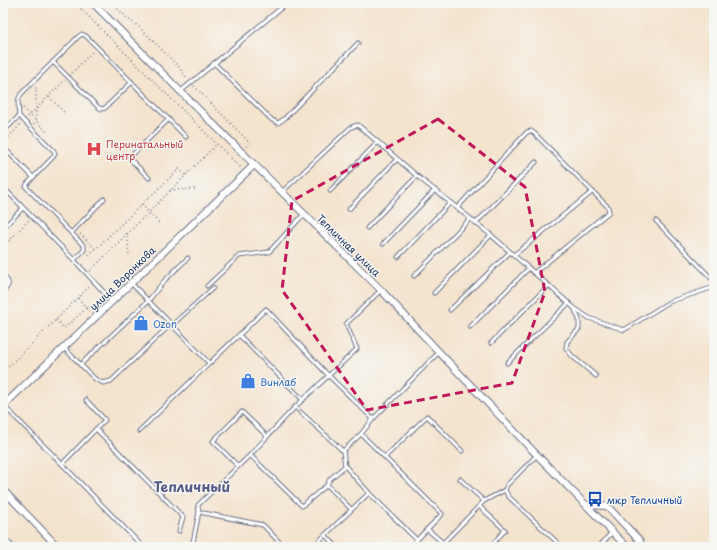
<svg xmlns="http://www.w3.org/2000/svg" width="717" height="550" font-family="'Playpen Sans',sans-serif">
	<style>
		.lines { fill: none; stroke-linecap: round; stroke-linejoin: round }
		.service-casing { stroke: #676e85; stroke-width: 5 }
		.minor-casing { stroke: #676e85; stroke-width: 8 }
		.path { stroke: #676e85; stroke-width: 1.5; stroke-dasharray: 1 3; stroke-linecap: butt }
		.service { stroke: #fff; stroke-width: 3 }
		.minor { stroke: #fff; stroke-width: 6 }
		.marked { fill: none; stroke: #c2185b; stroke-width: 3; stroke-dasharray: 8 5; stroke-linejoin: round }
		.labels { text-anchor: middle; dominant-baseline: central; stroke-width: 3; stroke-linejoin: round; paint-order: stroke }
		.health-label { font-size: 10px; fill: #be3a42; stroke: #f6f6f2; text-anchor: start }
		.street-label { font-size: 10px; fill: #1b2f5e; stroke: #f6f6f2 }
		.shop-label { font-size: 10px; fill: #366cbe; stroke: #f6f6f2; text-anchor: start }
		.transit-label { font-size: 10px; fill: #164399; stroke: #f6f6f2; text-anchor: start }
		.district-label { font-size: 14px; font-weight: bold; fill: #585c8a; stroke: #f6f6f2 }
	</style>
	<rect width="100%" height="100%" fill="#f6f6f2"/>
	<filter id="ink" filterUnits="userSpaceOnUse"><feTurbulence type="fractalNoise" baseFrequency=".025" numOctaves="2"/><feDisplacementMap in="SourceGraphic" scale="8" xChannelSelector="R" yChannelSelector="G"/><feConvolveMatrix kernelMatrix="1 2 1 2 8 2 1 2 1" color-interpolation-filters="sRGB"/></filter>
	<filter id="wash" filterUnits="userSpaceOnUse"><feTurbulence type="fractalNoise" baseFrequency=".012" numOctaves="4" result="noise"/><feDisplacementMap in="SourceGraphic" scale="16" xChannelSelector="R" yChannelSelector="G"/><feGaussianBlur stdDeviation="0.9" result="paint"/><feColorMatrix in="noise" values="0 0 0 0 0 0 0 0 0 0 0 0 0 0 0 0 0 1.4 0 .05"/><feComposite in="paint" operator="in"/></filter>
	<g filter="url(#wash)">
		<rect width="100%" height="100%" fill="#f4e3cd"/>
	</g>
	<g filter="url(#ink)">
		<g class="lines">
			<defs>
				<g id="service">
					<polyline points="53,62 98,107 101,109 105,108 132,82"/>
					<polyline points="214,63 272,120 278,123 284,119 358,43"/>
					<polyline points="181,91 287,3"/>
					<polyline points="3,132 19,116"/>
					<polyline points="3,147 33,177"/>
					<polyline points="149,178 129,158 169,119"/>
					<polyline points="3,187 74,260 112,301"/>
					<polyline points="330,191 378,142"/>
					<polyline points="282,192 350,128 354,126 358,125 417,176 491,235 573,307 589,318 624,330 669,302 714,287"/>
					<polyline points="457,208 527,132 531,131 534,133 608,207 609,212 605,215 534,273"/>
					<polyline points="349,209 397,159"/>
					<polyline points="656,221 714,281"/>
					<polyline points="476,223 536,162"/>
					<polyline points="3,228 23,208"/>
					<polyline points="367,228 417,176"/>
					<polyline points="71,233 104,199"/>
					<polyline points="383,244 435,190"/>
					<polyline points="514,255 592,192"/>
					<polyline points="398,257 450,203"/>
					<polyline points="74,260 84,250 84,246 26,187 27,184 53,157 55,154 54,151 19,116 18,102 19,98 21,94 79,36 82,34 86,36 186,137"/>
					<path d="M3,275C10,282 10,285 3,292"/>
					<polyline points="414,276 470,219"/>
					<polyline points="131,283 209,363"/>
					<polyline points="207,286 239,256 269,252 304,214"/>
					<polyline points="434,293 491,235"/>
					<polyline points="574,308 579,319 579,329 567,342 566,348 572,356 596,376"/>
					<polyline points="450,310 510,252"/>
					<polyline points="470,327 529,268"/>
					<polyline points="239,335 303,400"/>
					<polyline points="491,343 549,285"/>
					<polyline points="64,348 95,379 103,383 111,381 168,327 172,325 213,288"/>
					<polyline points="507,363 569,303"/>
					<polyline points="80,365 148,301 165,280 188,258"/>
					<polyline points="86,400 105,420 96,429"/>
					<polyline points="4,406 62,464 96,429 183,517 179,531"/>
					<polyline points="295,407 343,451"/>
					<polyline points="139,431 266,309 328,375 373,419"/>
					<polyline points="361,434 442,514 410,547"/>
					<polyline points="250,455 302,506 327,485 330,479 345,466 343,451 361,434 373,419 439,352"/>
					<polyline points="537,455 507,485 505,490 508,496 561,546 561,547"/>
					<polyline points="385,457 427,416 462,451"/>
					<polyline points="62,464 143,547"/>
					<polyline points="238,466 213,441 242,412 267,436"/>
					<polyline points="345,466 369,493 417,540"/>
					<polyline points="460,479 484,501"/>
					<polyline points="327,485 351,509"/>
					<polyline points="479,506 505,530 490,547"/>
					<polyline points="427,529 443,543 484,501 505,490"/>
					<polyline points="325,535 369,493"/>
					<polyline points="192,547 199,512"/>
					<polyline points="284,547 263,525 199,512 198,505 250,455 295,407 357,349 346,324 381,290"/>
					<polyline points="313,547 325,535 337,547"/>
					<polyline points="599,547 612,532"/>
				</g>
				<g id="minor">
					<polyline points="93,3 180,91 381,290 439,352 537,455 627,547"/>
					<polyline points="3,406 254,165"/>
					<polyline points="3,496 6,493 58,547"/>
					<polyline points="587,505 607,506 640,541 637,547"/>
					<polyline points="3,539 11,547"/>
				</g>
			</defs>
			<use href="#service" class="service-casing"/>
			<use href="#minor" class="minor-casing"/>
			<g class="path">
				<polyline points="75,3 242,169"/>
				<polyline points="112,3 128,19 138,26 180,68 187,79"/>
				<polyline points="72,73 94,50"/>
				<polyline points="194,86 250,143 246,147"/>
				<polyline points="49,97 66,114"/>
				<polyline points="23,108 47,132"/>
				<polyline points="28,117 65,80"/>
				<polyline points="34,124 36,121 36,85"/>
				<polyline points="3,143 21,124"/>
				<polyline points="170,190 196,189"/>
				<polyline points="142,204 148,212 160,224"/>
				<polyline points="127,233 129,256"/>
				<polyline points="80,234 95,248"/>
				<polyline points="3,247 29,220"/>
				<polyline points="89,255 179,169 185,175"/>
				<polyline points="90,271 217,144"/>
				<polyline points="78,298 89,311"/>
				<polyline points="56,320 64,328 87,308"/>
				<polyline points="3,372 91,285"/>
			</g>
			<use href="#service" class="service"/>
			<use href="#minor" class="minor"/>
		</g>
	</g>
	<path class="marked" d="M438,119L525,187L545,292L512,383L367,410L282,290L292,201Z"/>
	<defs>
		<symbol id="hospital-bare" viewBox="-9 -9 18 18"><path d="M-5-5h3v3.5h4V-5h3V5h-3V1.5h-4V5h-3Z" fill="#e0444e" stroke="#f6f6f2" stroke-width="2.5" paint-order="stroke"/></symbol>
		<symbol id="shop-bare" viewBox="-9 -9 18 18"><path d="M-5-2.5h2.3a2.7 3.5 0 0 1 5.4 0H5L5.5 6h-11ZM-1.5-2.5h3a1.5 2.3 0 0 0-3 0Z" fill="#3f7fe0" stroke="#f6f6f2" stroke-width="2.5" paint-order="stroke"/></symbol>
		<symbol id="bus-bare" viewBox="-9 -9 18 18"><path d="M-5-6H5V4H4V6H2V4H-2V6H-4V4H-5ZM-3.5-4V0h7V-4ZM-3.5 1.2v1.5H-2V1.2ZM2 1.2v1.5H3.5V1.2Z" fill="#1a4fb4" stroke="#f6f6f2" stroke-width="2.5" paint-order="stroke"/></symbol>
	</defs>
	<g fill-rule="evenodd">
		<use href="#hospital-bare" x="83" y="138" width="22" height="22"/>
		<use href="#shop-bare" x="130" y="312" width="22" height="22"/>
		<use href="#shop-bare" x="237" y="370" width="22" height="22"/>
		<use href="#bus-bare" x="584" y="488" width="22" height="22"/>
	</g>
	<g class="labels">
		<g class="health-label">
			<text x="106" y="143">Перинатальный<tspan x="106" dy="12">центр</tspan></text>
		</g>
		<g class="street-label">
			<text transform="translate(349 245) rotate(44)">Тепличная улица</text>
			<text transform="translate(122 278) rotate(-44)">улица Воронкова</text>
		</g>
		<g class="shop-label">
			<text x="153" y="323">Ozon</text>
			<text x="260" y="381">Винлаб</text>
		</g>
		<g class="transit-label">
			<text x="607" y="499">мкр Тепличный</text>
		</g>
		<g class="district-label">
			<text x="192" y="486">Тепличный</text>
		</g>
	</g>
	<rect width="717" height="550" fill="none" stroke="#f6f6f2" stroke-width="16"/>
</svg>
